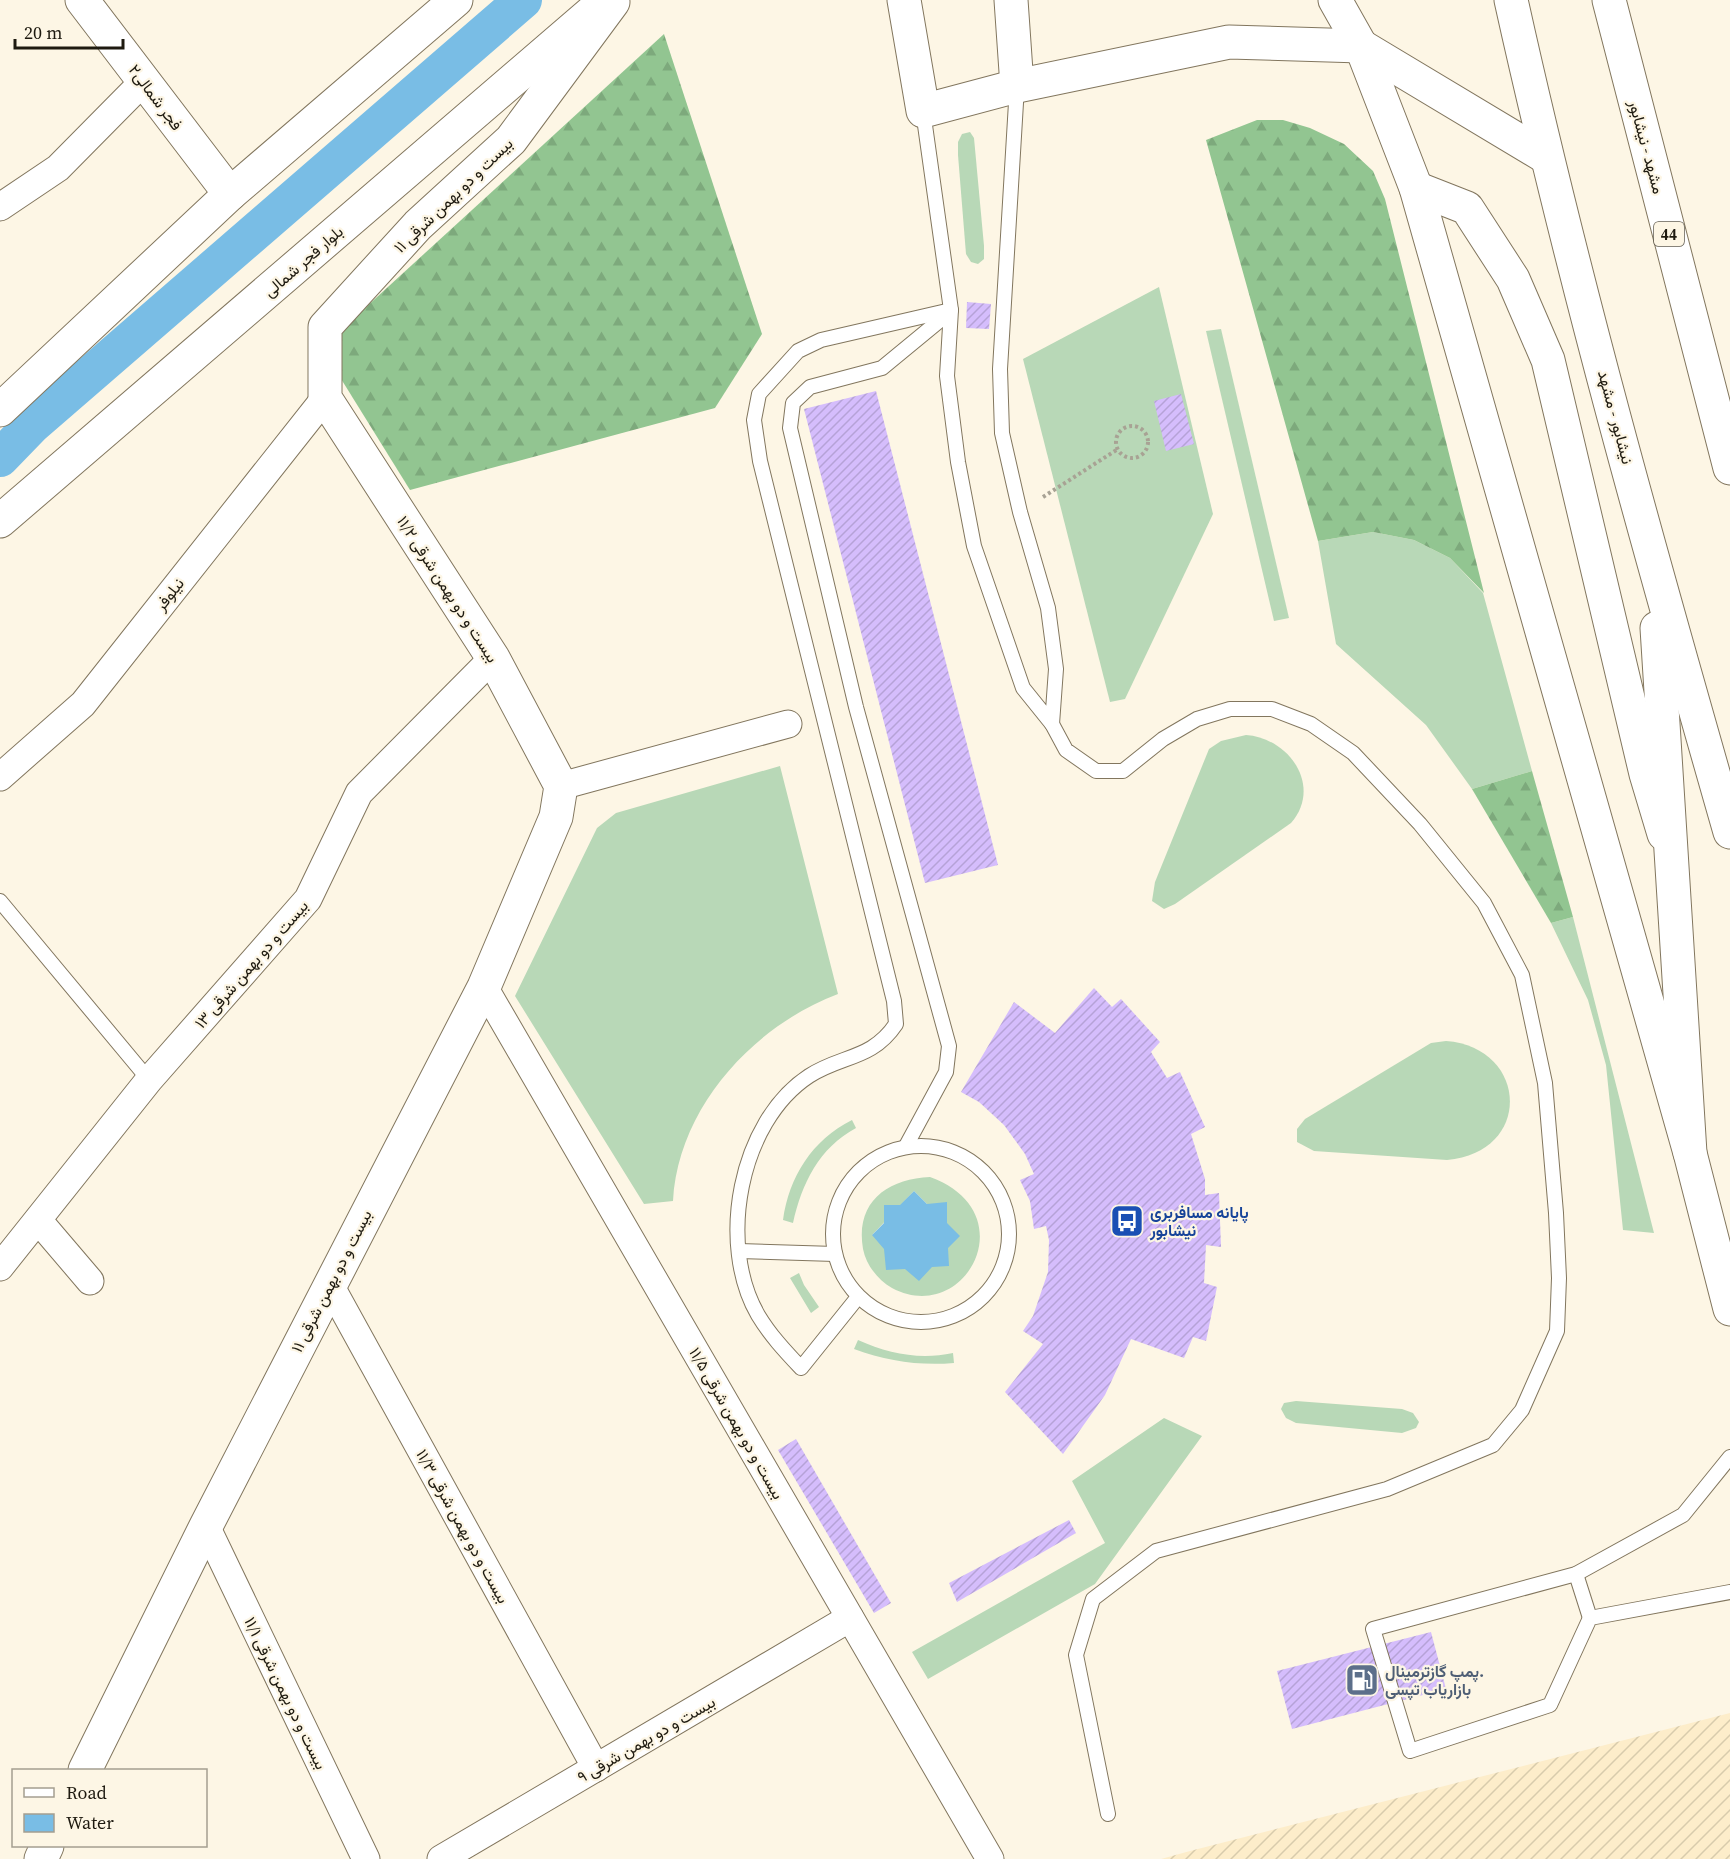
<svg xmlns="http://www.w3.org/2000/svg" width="1730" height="1859" font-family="'Source Serif 4',Vazirmatn,serif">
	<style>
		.industrial { fill: url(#industrial-furrows) }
		.grass { fill: #b8d8b7; fill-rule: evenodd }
		.forest { fill: url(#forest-firs) }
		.water { fill: #79bde5 }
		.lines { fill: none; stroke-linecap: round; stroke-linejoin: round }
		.canal { stroke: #79bde5; stroke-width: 38 }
		.building { fill: url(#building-hatch) }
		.service-casing { stroke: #82765e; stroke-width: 16 }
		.minor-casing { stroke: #82765e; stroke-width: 29 }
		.tertiary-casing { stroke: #82765e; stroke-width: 35 }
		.secondary-casing { stroke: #82765e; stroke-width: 35 }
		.trunk-casing { stroke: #82765e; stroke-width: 35 }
		.path { stroke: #a8a294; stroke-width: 4; stroke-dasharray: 3 3; stroke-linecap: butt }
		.service { stroke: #fff; stroke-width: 14 }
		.minor { stroke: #fff; stroke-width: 27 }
		.tertiary { stroke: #fff; stroke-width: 33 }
		.secondary { stroke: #fff; stroke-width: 33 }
		.trunk { stroke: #fff; stroke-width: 33 }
		.labels { text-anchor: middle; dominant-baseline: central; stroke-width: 4.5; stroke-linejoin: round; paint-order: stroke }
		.shield { fill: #fdf6e5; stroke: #615c50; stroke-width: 1.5 }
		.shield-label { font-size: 15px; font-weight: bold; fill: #1e1a10 }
		.street-label { font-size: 16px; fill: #1e1a10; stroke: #fdf6e5 }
		.transit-label { font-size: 16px; font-weight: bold; fill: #164399; stroke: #fdf6e5; text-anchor: start }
		.service-label { font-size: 16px; font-weight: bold; fill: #4e5e75; stroke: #fdf6e5; text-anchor: start }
	</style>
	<defs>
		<pattern id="industrial-furrows" width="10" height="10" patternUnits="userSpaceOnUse" patternTransform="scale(1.5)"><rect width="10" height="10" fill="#fdedca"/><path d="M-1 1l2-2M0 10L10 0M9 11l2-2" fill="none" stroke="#d8cbac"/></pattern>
		<pattern id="forest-firs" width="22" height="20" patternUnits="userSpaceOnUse" patternTransform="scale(1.5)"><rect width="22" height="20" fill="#92c591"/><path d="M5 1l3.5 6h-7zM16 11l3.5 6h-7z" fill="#7da97c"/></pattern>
		<pattern id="building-hatch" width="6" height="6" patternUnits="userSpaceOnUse" patternTransform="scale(1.5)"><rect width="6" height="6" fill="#d5bdfc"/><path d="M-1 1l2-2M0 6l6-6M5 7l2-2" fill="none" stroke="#b6a2d7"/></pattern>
	</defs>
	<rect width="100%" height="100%" fill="#fdf6e5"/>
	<polygon class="industrial" points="1730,1713 1730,1859 1161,1859 1190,1851"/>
	<g class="grass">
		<polygon points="970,132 974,138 984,246 984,259 978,264 971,262 966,254 958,155 958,142 962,134"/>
		<polygon points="1159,287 1213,514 1125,699 1110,702 1023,359"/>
		<polygon points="1221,329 1289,618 1274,621 1206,331"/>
		<polygon points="1373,532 1414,540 1450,558 1483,593 1532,771 1472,789 1426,725 1336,644 1318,541"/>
		<path d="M1246,735C1289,738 1323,786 1291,823L1175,904L1164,909L1152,901L1155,882L1209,749L1221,741Z"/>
		<path d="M780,766L838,994C753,1026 678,1108 673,1201L644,1204L515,996L597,828L616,813Z"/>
		<polygon points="1573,917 1654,1233 1623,1230 1606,1065 1588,1000 1551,923"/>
		<path d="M1446,1041C1528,1047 1534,1152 1447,1160L1314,1151L1297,1142V1129L1305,1119L1431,1043Z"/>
		<path d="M852,1120L856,1128C819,1148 802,1183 793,1223L783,1220C789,1177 812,1140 852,1120Z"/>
		<path d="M930,1177C1027,1212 965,1327 892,1288C878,1280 866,1265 863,1249C855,1202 887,1179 930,1177ZM914,1191L927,1204L872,1235Z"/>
		<polygon points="799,1273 804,1285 819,1307 811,1313 790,1278"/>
		<path d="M858,1340C889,1354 920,1360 953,1353L954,1363C919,1366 887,1361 854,1349Z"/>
		<polygon points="1296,1401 1402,1409 1413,1413 1419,1422 1416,1428 1402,1433 1296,1423 1286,1418 1281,1409 1284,1403"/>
		<polygon points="1164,1418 1202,1436 1095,1584 928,1679 912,1652 1105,1543 1072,1481"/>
	</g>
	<g class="forest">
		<polygon points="664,34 762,334 715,408 410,490 338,374 341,330"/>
		<polygon points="1257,120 1283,120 1310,128 1344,144 1373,171 1385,199 1484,593 1450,558 1414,540 1373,532 1318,541 1206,140"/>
		<polygon points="1532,771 1573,917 1551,923 1472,789"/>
	</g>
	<polygon class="water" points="914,1191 927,1204 947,1202 947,1223 960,1236 948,1248 949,1266 932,1267 919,1281 905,1269 886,1270 884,1249 872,1235 884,1223 884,1205 900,1205"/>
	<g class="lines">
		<polyline class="canal" points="0,458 31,426 523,0"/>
	</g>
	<g class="building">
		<polygon points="967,302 991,304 989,329 966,328"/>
		<polygon points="876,391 998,865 925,883 804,409"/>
		<polygon points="1181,394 1194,444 1166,451 1154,401"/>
		<polygon points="1094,988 1112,1007 1121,999 1160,1042 1151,1052 1167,1078 1180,1072 1205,1127 1191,1134 1205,1179 1205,1195 1219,1193 1221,1247 1206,1245 1204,1283 1217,1287 1206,1341 1193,1337 1184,1358 1131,1339 1105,1395 1063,1454 1005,1392 1043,1344 1023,1331 1033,1316 1048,1272 1049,1240 1046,1226 1034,1229 1030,1201 1020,1180 1034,1174 1025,1154 1004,1125 979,1102 961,1092 1014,1002 1055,1033"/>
		<polygon points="796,1439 891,1603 874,1613 778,1450"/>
		<polygon points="1069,1520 1076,1533 957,1602 949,1583"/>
		<polygon points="1431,1632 1446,1689 1292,1729 1277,1671"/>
	</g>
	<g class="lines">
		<defs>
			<g id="service">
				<polyline points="923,111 951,310 947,376 958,462 974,546 1023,688 1052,724 1056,669 1048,608 1020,512 1002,433 1000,369 1017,86"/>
				<polyline points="1052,724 1066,750 1096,771 1123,771 1163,739 1197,719 1230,709 1272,709 1311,724 1353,753 1420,824 1484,903 1522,975 1545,1083 1556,1213 1559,1278 1557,1331 1522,1410 1493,1445 1387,1489 1156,1551 1093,1599 1076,1655 1108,1814"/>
				<polyline points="0,901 149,1080"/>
				<polyline points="906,1146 946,1072 949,1046 856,707 790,428 793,403 810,387 882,368 950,312"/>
				<circle cx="921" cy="1234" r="88"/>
				<polyline points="739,1251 835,1254"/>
				<path d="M858,1297L801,1368C785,1351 770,1335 758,1315C717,1244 739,1122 809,1076C841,1055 872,1060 896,1024L894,1001L760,461L754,420L759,394L798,351L821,340L951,310"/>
				<polyline points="1730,1457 1683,1515 1576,1574 1373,1629 1410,1751 1550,1705 1590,1618 1730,1592"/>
				<polyline points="1576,1574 1590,1618"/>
			</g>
			<g id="minor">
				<polyline points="0,207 58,168 144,81"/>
				<polyline points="0,777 83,704 325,398"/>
				<polyline points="561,786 788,724"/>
				<polyline points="484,987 990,1859"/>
				<polyline points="38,1220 90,1281"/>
				<polyline points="0,1267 149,1080 308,899 359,793 493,658"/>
				<polyline points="330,1285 596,1768"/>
				<polyline points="206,1526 366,1859"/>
				<polyline points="441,1859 850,1618"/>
			</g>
			<g id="tertiary">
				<polyline points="82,0 230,194"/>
				<polyline points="904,0 923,111 1017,86 1229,42 1361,46"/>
				<polyline points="1011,0 1017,86"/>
				<polyline points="1335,0 1361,46 1416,188 1690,1153 1730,1309"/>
				<polyline points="1416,188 1467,208 1513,279 1548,360 1646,774 1664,834"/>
				<polyline points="85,1770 206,1526 484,987 556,817 561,786 493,658 325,398 325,327 418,225 511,140 613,2"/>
				<polyline points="41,1859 47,1846"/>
			</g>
			<g id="secondary">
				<polyline points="0,410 230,194 456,0"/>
				<polyline points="0,521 606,0"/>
			</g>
			<g id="trunk">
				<path d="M1511,0C1573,280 1651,556 1730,832"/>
				<polyline points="1609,0 1730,468"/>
				<polyline points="1361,46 1546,157"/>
				<polyline points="1657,628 1690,1153"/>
			</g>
		</defs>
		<use href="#service" class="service-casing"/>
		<use href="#minor" class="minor-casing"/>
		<use href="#tertiary" class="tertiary-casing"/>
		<use href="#secondary" class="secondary-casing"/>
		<use href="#trunk" class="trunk-casing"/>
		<g class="path">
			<circle cx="1132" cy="442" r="16"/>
			<polyline points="1043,497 1118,449"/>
		</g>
		<use href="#service" class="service"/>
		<use href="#minor" class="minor"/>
		<use href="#tertiary" class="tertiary"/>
		<use href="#secondary" class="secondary"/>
		<use href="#trunk" class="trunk"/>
	</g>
	<defs>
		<symbol id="bus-square" viewBox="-11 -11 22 22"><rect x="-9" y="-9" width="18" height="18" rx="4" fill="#1a4fb4" stroke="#fdf6e5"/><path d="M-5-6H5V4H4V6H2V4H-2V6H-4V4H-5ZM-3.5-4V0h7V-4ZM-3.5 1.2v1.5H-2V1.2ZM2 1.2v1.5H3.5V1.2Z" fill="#fff"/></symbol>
		<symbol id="fuel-square" viewBox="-11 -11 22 22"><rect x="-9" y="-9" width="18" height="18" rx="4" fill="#5c6f8a" stroke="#fdf6e5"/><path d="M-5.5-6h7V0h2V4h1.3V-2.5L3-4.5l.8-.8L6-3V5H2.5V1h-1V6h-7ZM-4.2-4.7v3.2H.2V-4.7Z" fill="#fff"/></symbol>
	</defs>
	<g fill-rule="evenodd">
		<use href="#bus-square" x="1108" y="1202" width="38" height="38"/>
		<use href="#fuel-square" x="1343" y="1661" width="38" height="38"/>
	</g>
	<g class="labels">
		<rect class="shield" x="1654" y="222" width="30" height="24" rx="4.5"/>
		<g class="shield-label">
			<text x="1669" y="234">44</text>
		</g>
		<g class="street-label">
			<text transform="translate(156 97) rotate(53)">فجر شمالی۲</text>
			<text transform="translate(1647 147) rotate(75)">مشهد - نیشابور</text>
			<text transform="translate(453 195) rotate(-44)">بیست و دو بهمن شرقی ۱۱</text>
			<text transform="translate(303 261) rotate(-41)">بلوار فجر شمالی</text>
			<text transform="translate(1616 417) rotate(75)">نیشابور - مشهد</text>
			<text transform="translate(448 589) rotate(57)">بیست و دو بهمن شرقی ۱۱/۲</text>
			<text transform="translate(169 594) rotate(-52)">نیلوفر</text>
			<text transform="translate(251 964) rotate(-49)">بیست و دو بهمن شرقی ۱۳</text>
			<text transform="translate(331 1281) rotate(-63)">بیست و دو بهمن شرقی ۱۱</text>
			<text transform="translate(737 1423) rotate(60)">بیست و دو بهمن شرقی ۱۱/۵</text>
			<text transform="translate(463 1526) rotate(61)">بیست و دو بهمن شرقی ۱۱/۳</text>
			<text transform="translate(286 1693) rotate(64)">بیست و دو بهمن شرقی ۱۱/۱</text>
			<text transform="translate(646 1739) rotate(-30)">بیست و دو بهمن شرقی ۹</text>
		</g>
		<g class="transit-label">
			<text x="1150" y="1212">پایانه مسافربری<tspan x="1150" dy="18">نیشابور</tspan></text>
		</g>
		<g class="service-label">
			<text x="1385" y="1671">پمپ گازترمینال.<tspan x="1385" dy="18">بازاریاب تپسی</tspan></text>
		</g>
	</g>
	<rect x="12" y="1769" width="195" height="78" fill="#fdf6e5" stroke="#a49e90" stroke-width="1.5"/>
	<rect x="24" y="1788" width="30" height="9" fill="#ffffff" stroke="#a49e90" stroke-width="1.5"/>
	<text x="66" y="1799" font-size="18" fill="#1e1a10">Road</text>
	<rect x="24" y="1814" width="30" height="18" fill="#79bde5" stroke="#a49e90" stroke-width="1.5"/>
	<text x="66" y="1829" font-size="18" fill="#1e1a10">Water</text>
	<path d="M15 39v9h108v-9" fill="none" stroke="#1e1a10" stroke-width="3"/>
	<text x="24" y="39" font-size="18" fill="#1e1a10" stroke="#fdf6e5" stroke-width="4.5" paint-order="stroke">20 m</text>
</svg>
